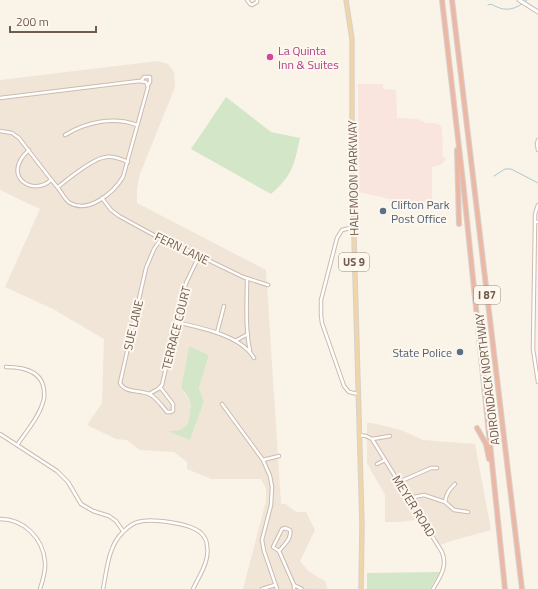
<svg xmlns="http://www.w3.org/2000/svg" width="538" height="589" font-family="'Titillium Web',sans-serif">
	<style>
		.residential { fill: #f1e5d7; fill-rule: evenodd }
		.commercial { fill: #f9e5dd }
		.green { fill: #d4e6c8 }
		.lines { fill: none; stroke-linecap: round; stroke-linejoin: round }
		.stream { stroke: #a6cbd2; stroke-width: 1 }
		.minor-casing { stroke: #cbbbaf; stroke-width: 4.5 }
		.tertiary-casing { stroke: #cbbbaf; stroke-width: 5 }
		.primary-casing { stroke: #d7d1ce; stroke-width: 5.5 }
		.motorway-casing { stroke: #d7d1ce; stroke-width: 6 }
		.minor { stroke: #fff; stroke-width: 2.5 }
		.tertiary { stroke: #fff; stroke-width: 3 }
		.primary { stroke: #f0d5a8; stroke-width: 3.5 }
		.motorway { stroke: #ecb8a6; stroke-width: 4 }
		.hotel-dot { fill: #d1479c; stroke: #fdf7ee; stroke-width: 1.5 }
		.service-dot { fill: #5c6f8a; stroke: #fdf7ee; stroke-width: 1.5 }
		.labels { text-anchor: middle; dominant-baseline: central; stroke-width: 4; stroke-linejoin: round; paint-order: stroke }
		.shield { fill: #fdf7ee; stroke: #9b8a7f; stroke-width: 1 }
		.shield-label { font-size: 11px; font-weight: bold; fill: #715b4f }
		.hotel-label { font-size: 12px; fill: #b23c85; stroke: #fdf7ee; text-anchor: start }
		.street-label { font-size: 12px; fill: #715b4f; stroke: #fdf7ee }
		.service-label { font-size: 12px; fill: #4e5e75; stroke: #fdf7ee; text-anchor: start }
	</style>
	<rect width="100%" height="100%" fill="#faf3e8"/>
	<g class="residential">
		<path d="M158,61L168,64L174,72L175,87L140,174L137,188V203L266,270L281,504H286L296,512H306L315,530L300,561L308,571L326,582L327,589H243L266,501V489L261,479H211L187,469V462L174,452L140,450L127,440L116,439L87,425L102,403L104,339L53,309L5,287L40,209L0,190V80ZM189,346L209,355L199,388L204,402L190,440L169,431H175L183,429L188,424L190,417V402L181,388Z"/>
		<polygon points="367,423 372,423 401,430 423,440 475,444 491,530 451,541 441,545 424,519 397,522 385,522 385,495 367,463"/>
	</g>
	<polygon class="commercial" points="358,84 383,84 383,89 396,90 397,118 417,119 426,123 435,123 440,125 442,129 443,157 446,158 446,159 442,164 432,167 432,205 421,206 359,192"/>
	<g class="green">
		<path d="M226,97L271,132L300,138C294,165 293,175 271,194L191,149Z"/>
		<path d="M189,346L209,355L199,388L204,402L190,440L168,431C182,432 190,427 190,412C190,409 191,405 190,402C189,397 184,392 181,388Z"/>
		<polygon points="440,572 430,589 367,589 367,573"/>
	</g>
	<g class="lines">
		<g class="stream">
			<polyline points="524,2 527,0"/>
			<path d="M488,5L491,4C503,11 511,11 522,4"/>
			<polyline points="494,176 505,169 511,169 538,183"/>
		</g>
		<defs>
			<g id="minor">
				<polyline points="247,0 250,4 252,5 257,2 257,0"/>
				<polyline points="141,81 144,77 150,77 150,82 148,85"/>
				<path d="M0,98L139,81L146,82L148,87L123,177C114,192 89,214 70,203C65,200 62,193 58,188C45,172 32,155 19,138L12,133L0,131"/>
				<path d="M65,135C86,122 114,116 137,125"/>
				<polyline points="538,140 537,144 538,150"/>
				<path d="M29,150C0,176 33,197 51,180"/>
				<path d="M58,187C68,179 93,158 106,157C113,156 121,159 128,162"/>
				<polyline points="102,198 111,210 119,216 161,239 179,246 243,277 268,285"/>
				<polyline points="538,205 535,214 535,222 538,222"/>
				<polyline points="535,222 533,349 538,382"/>
				<polyline points="354,227 342,230 337,238 321,300 321,315 322,323 344,386 349,392 358,394"/>
				<path d="M247,279C247,303 245,327 250,351"/>
				<path d="M176,322C201,328 241,335 254,358"/>
				<polyline points="217,333 224,306"/>
				<polyline points="235,341 248,334"/>
				<path d="M6,367C22,367 42,370 44,390C44,394 45,398 43,402C39,417 26,432 17,445"/>
				<path d="M160,387L173,404V411L171,412H167C162,406 156,397 149,394C139,390 125,393 120,383L146,268L154,249L161,239"/>
				<polyline points="149,394 158,389 162,385 182,297 186,283 199,256"/>
				<polyline points="222,404 263,460 270,476 272,487 271,505 262,540 264,551 277,589"/>
				<polyline points="0,434 57,471 68,482 81,504 93,511 109,516 116,521 123,531"/>
				<path d="M359,435L366,436L372,439L442,552C448,566 440,577 433,589"/>
				<polyline points="372,439 390,436"/>
				<polyline points="263,460 279,456"/>
				<polyline points="377,464 385,460"/>
				<polyline points="399,482 431,468 437,468"/>
				<polyline points="410,499 414,497 424,495 445,502 454,510 468,512"/>
				<path d="M445,502C446,494 449,490 455,484"/>
				<path d="M0,519C24,519 43,538 45,562C46,571 43,580 40,589"/>
				<path d="M285,528L290,530C292,538 284,545 279,551L273,547L282,529Z"/>
				<polyline points="279,551 294,585"/>
				<path d="M103,589C107,570 108,546 123,532C127,528 133,523 138,522C151,518 190,523 201,533C204,536 207,541 207,546C210,561 199,576 193,589"/>
				<polyline points="262,589 275,585"/>
				<polyline points="294,589 294,585 302,589"/>
			</g>
			<polyline id="tertiary" points="519,0 538,12"/>
			<polyline id="primary" points="346,0 352,39 352,167 362,525 361,589"/>
			<g id="motorway">
				<polyline points="442,0 463,182 505,589"/>
				<polyline points="452,0 522,589"/>
				<polyline points="457,150 459,224"/>
				<polyline points="477,428 486,444 489,459"/>
			</g>
		</defs>
		<use href="#minor" class="minor-casing"/>
		<use href="#tertiary" class="tertiary-casing"/>
		<use href="#primary" class="primary-casing"/>
		<use href="#motorway" class="motorway-casing"/>
		<use href="#minor" class="minor"/>
		<use href="#tertiary" class="tertiary"/>
		<use href="#primary" class="primary"/>
		<use href="#motorway" class="motorway"/>
	</g>
	<circle class="hotel-dot" cx="270" cy="57" r="4"/>
	<g class="service-dot">
		<circle cx="383" cy="211" r="4"/>
		<circle cx="460" cy="352" r="4"/>
	</g>
	<g class="labels">
		<g class="shield">
			<rect x="339" y="253" width="30" height="18" rx="3"/>
			<rect x="474" y="286" width="26" height="18" rx="3"/>
		</g>
		<g class="shield-label">
			<text x="354" y="262">US 9</text>
			<text x="487" y="295">I 87</text>
		</g>
		<g class="hotel-label">
			<text x="278" y="50">La Quinta<tspan x="278" dy="14">Inn &amp; Suites</tspan></text>
		</g>
		<g class="street-label">
			<text transform="translate(353 178) rotate(-91)">HALFMOON PARKWAY</text>
			<text transform="translate(182 248) rotate(26)">FERN LANE</text>
			<text transform="translate(133 325) rotate(-77)">SUE LANE</text>
			<text transform="translate(176 328) rotate(-76)">TERRACE COURT</text>
			<text transform="translate(487 379) rotate(-97)">ADIRONDACK NORTHWAY</text>
			<text transform="translate(414 506) rotate(58)">MEYER ROAD</text>
		</g>
		<g class="service-label">
			<text x="391" y="204">Clifton Park<tspan x="391" dy="14">Post Office</tspan></text>
			<text x="452" y="352" text-anchor="end">State Police</text>
		</g>
	</g>
	<path d="M10 26v6h86v-6" fill="none" stroke="#715b4f" stroke-width="2"/>
	<text x="16" y="26" font-size="12" fill="#715b4f" stroke="#fdf7ee" stroke-width="3" paint-order="stroke">200 m</text>
</svg>
